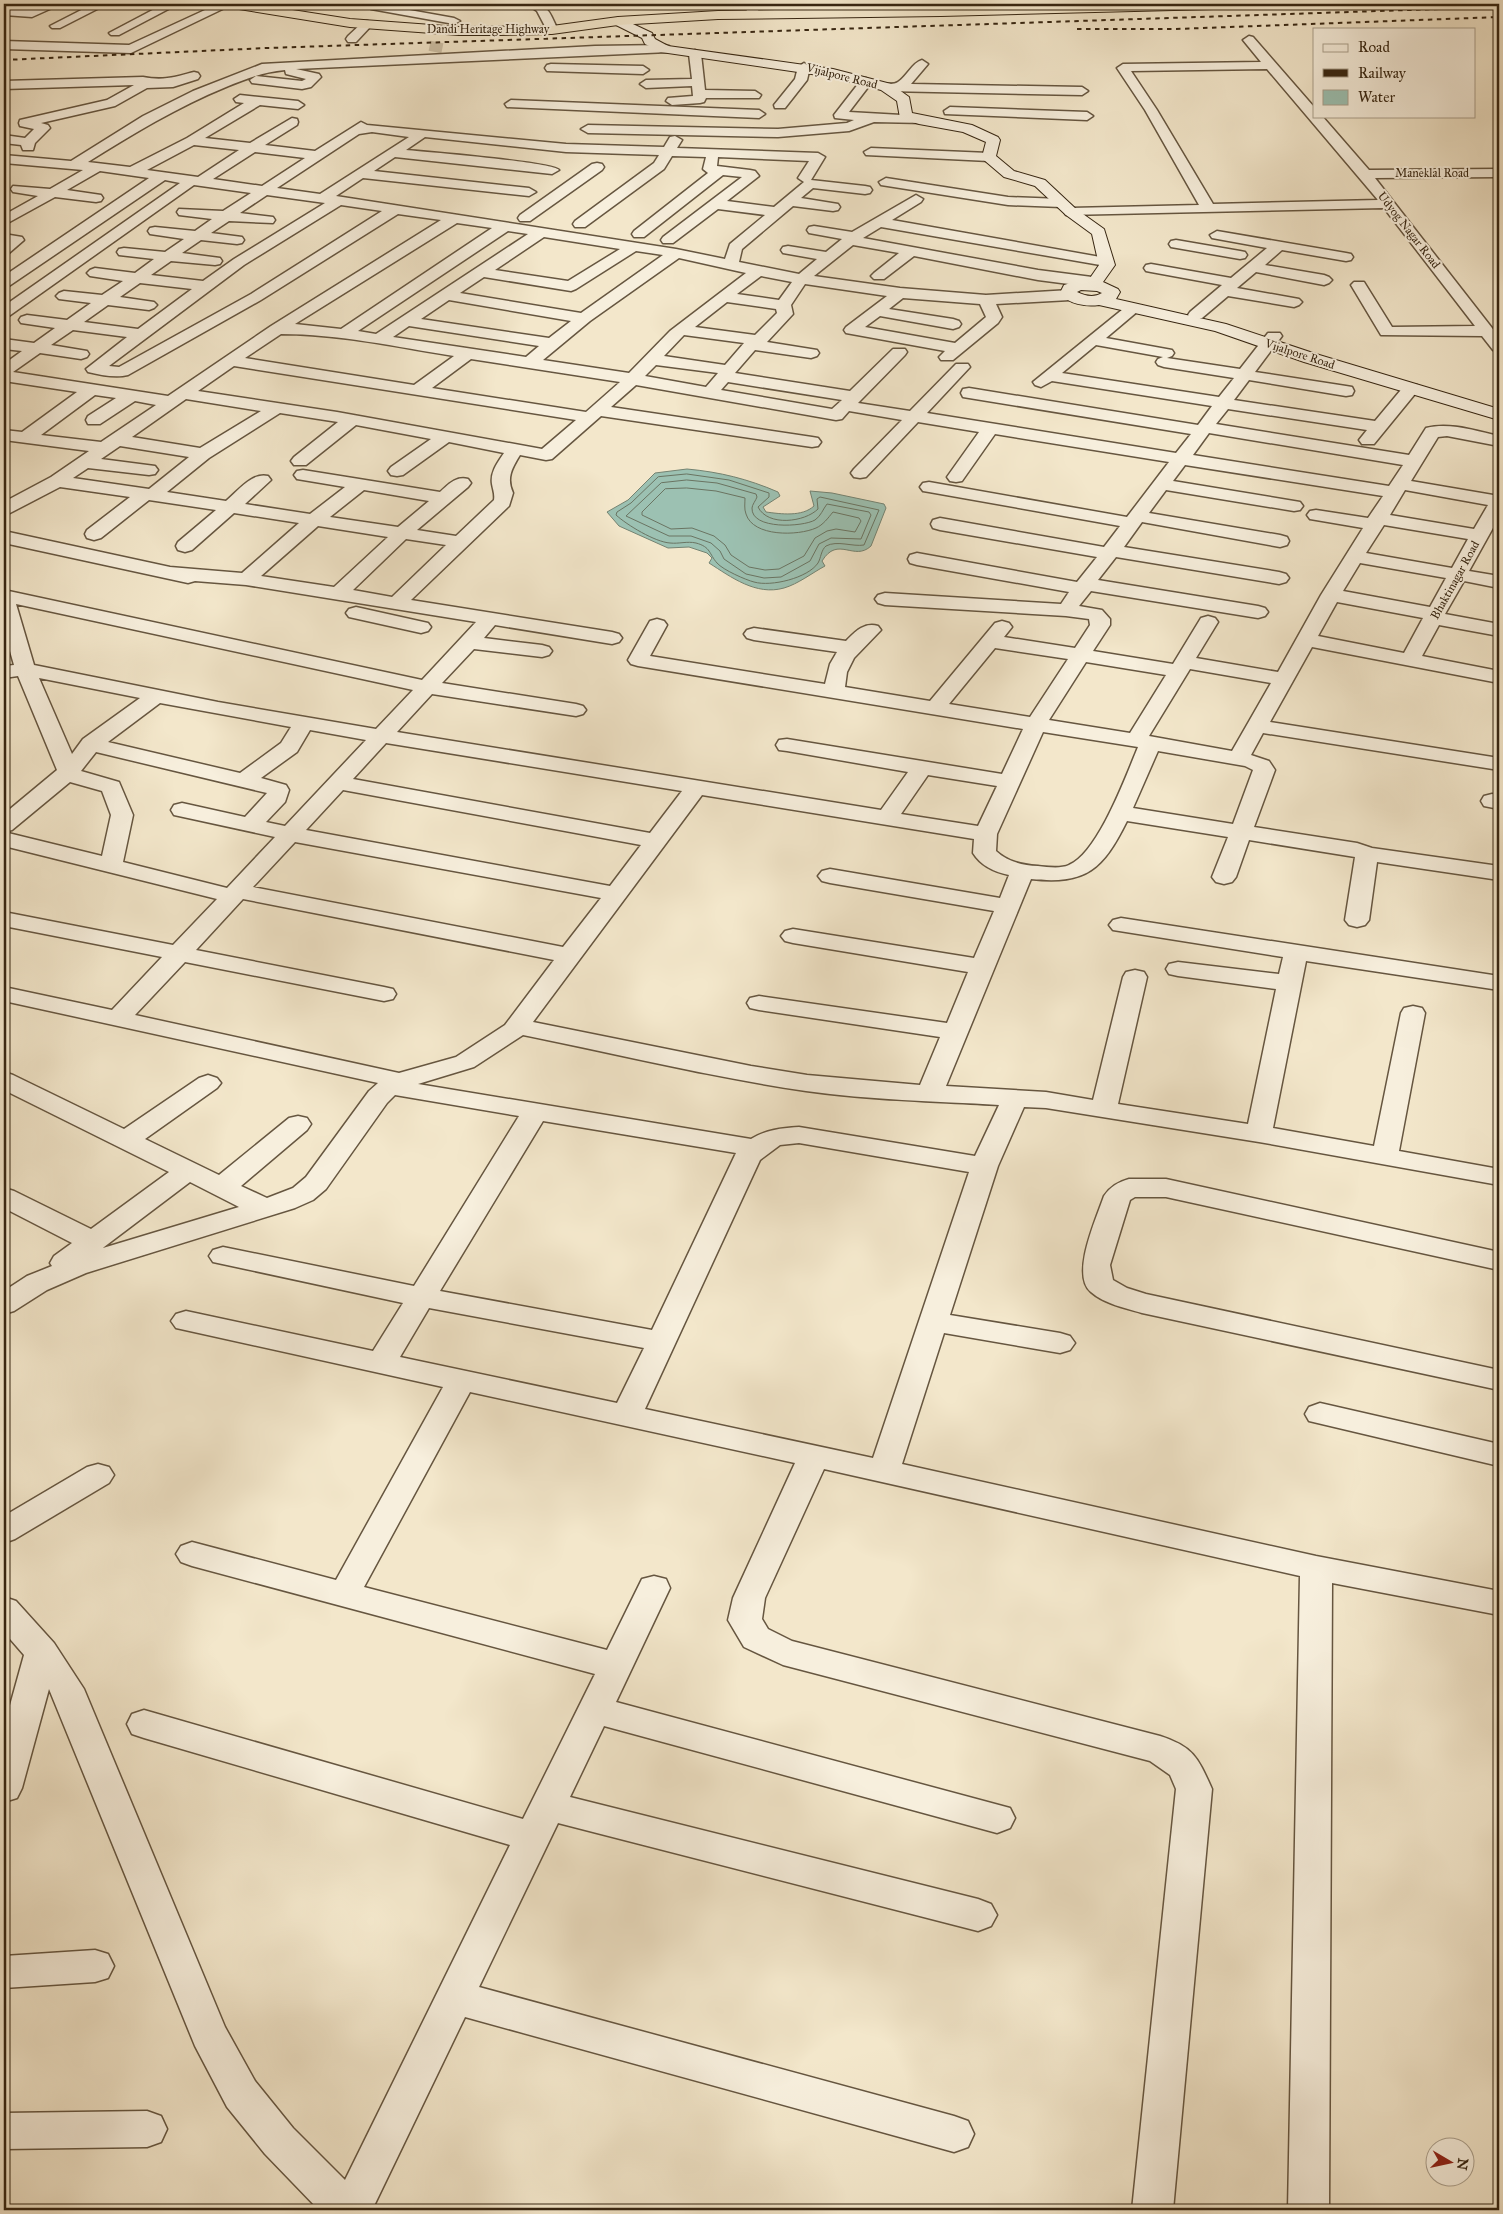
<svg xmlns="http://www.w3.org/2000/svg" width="1503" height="2214" font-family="'IM FELL Great Primer',serif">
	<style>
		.water { fill: #9cc1b2; stroke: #748372 }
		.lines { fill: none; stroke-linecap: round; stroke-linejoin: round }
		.shore { stroke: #6a7462; stroke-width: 1 }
		.street-tunnel { stroke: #cdc0a6; stroke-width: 13; stroke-dasharray: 13 6; stroke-linecap: butt }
		.street-casing { stroke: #665640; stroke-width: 3 }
		.secondary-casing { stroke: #372612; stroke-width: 2 }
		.highway-casing { stroke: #372612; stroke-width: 2 }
		.street { fill: #f7efdd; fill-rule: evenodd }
		.secondary { fill: #f7efdd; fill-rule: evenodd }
		.highway { fill: #f3e7cb; fill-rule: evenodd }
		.rail { stroke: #372612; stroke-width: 2; stroke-dasharray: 4.5 4.5; stroke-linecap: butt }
		.labels { text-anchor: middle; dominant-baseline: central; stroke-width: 4; stroke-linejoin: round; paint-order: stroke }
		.far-street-label { font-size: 12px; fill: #372612; stroke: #f7efdd }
	</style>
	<rect width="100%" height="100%" fill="#f3e7cb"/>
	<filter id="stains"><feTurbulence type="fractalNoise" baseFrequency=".004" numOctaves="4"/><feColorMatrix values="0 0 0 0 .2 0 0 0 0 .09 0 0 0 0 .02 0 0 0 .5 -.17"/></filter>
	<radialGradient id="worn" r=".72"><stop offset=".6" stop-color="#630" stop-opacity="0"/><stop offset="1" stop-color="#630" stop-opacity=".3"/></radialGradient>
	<path class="water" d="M687,469C720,472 748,479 778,492L780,496L763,507L766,512C781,514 802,517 814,506L810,491L832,493L884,504L886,508L871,546C854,562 838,535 822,561L825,566C812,573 798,584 784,588C756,596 731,577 709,563L712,558L707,553L689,547L668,548L619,526L607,512L628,500L655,473Z"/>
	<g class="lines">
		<g class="shore">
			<path d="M687,474L729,480L769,493V497L758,507C768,527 805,522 818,509L817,499L820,497L879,510L864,545C853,547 837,540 826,546C821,550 821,558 818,563C808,578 771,587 754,582C746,580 723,570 717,563C709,554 711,547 696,543C687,541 679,544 670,543C655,542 627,525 616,515L617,512L631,503L658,477Z"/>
			<path d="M687,480L717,483L756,494L757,497C756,500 752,505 752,508C751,530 803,527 815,520C821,516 823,509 827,504L869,512L871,515L861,539L831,538L819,544L810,561L781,577L764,578L746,574L724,559L720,551L711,543L691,536H669L626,516L661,483Z"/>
			<path d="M687,488L716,491L745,498C745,503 744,509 746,514C753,537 798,536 816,528C823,525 828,518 833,512L859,518L861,521L855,532L836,529L827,531L815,538L804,556L779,569L765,570L749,567L731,555L725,545L714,536L692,528L671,529L642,515V512L665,489Z"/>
		</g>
		<polyline class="street-tunnel" points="435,52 437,42"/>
		<defs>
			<g id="street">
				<polygon points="46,4 61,4 32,17 4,15 4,9 31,10"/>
				<polygon points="93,4 107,4 60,28 52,28 50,26"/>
				<polygon points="164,4 178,4 119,35 111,35 109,33"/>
				<polygon points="218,4 233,4 131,53 4,49 4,41 129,45"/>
				<polygon points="291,4 306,4 293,10 287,7"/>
				<polygon points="376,4 454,18 460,21 454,24 371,9 369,7 371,5"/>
				<path d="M527,4C549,3 549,12 558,30L556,32H548L537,11Z"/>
				<polygon points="750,4 762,4 755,16 751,17 745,14"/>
				<polygon points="367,21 371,22 373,24 371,26 356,42 348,42 346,39 348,36 363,22"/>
				<path d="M1249,36L1253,37L1314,107V116H1322L1369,170L1499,169V177L1375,178L1499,337V352L1493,350L1482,336L1381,335L1351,285L1354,282H1364L1392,327L1475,326L1384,208L1066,215L1064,212L1066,209L1071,208L1199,205L1145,110L1117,68L1123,64L1261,62L1243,40ZM1267,69L1378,200L1213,204L1157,110L1131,71Z"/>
				<path d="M665,45L669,46L671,49L669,52L296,69L319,74L321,77L311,87L302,89L252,83L250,80L256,76L302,81L306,79L286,74L285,70C263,72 246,79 226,87C177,107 133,134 88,162L130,167L187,138L244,103L236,102L234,99L240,95L298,101L304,105L298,109L260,105L205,138L250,143L292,118L297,119L298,122L297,125L265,145L315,151L361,122L367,125L566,144L664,147L670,137L675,136L682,140L677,148L818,153L825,157L811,180L865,186L870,187L872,190L870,193L865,194L813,188L801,198L838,204L840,207L838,210L833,211L793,206L742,249L739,262L799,274L817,259L783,253L781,250L783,247L788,246L826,252L842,239L809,233L807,230L809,227L814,226L852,232L916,195L923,199L921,202L892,220L1106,258L1111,259L1113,262L1111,265L1106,266L881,227L863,238L1038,270L1092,277L1097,279L1100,282L1097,285L1092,287L1038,280L914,256L884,279H874L871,276L874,273L899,253L853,245L814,276L900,288L986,295L1070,290L1075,292L1078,295L1075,298L1070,300L996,304L1002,317L998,323L953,360H941L939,357L945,351L846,333L844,330L846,327L887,296L805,284L791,305L793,314L767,342L817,350L819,353L817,356L811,358L755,350L735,373L850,391L893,349H905L907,352L905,355L858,403L910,411L956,364H968L970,367L927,413L1176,453L1191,434L969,398L963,397L961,393L963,389L969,388L1198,425L1212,406L1052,381L1041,387L1035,385L1033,382L1128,305H1138L1141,308L1138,311L1106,338L1172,350L1174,353L1172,356L1167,358L1240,369L1268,333H1280L1282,336L1255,372L1346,386L1352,387L1354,391L1352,395L1346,396L1249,380L1234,400L1375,421L1405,385H1417L1419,389L1374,444H1362L1359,440L1367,430L1228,409L1216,424L1409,455L1426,428C1450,422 1476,431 1499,436V446L1447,436L1438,437L1411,481L1499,496V517L1469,571L1499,576V588L1464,581L1445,614L1499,624V636L1439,625L1422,656L1499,671V683L1312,647L1270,722L1499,758V770L1263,733L1251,755L1269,761L1275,770L1254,827L1357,843L1372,848L1499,866V880L1377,862L1369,920L1365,925L1357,927L1349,925L1345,920L1355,857L1249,840L1236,877L1232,882L1224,884L1216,882L1212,877L1228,837L1127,821C1103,869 1087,885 1031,879L946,1086L1046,1092L1093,1100L1123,977L1126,972L1135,970L1144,972L1147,977L1118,1104L1248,1124L1276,989L1178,976L1169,974L1166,969L1169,964L1178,962L1279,974L1283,957L1113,930L1109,925L1113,920L1121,918L1499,976V990L1306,961L1273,1128L1374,1146L1401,1013L1404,1008L1413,1006L1422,1008L1425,1013L1399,1151L1499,1169V1185L1259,1142L1046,1108L1024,1107L998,1166L950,1315L1060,1333L1070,1336L1075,1343L1070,1350L1060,1353L944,1333L902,1464L1316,1556L1499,1591V1615L1332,1583L1329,2210H1288L1300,1576L824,1469L765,1598L762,1619L768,1629L792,1641L1160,1736C1194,1747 1198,1758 1212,1789L1173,2210H1132L1176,1789L1170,1775L1150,1761L783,1665L744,1647L728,1620L733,1598L795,1463L470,1392L364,1587L607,1650L642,1579L654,1576L666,1579L670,1588L616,1702L1010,1808L1015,1818L1010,1828L997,1833L604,1726L570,1797L978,1899L991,1904L997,1915L991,1926L978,1931L558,1823L479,1987L954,2116L968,2121L974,2134L968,2147L954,2152L465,2017L372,2210H319L265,2154L227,2107L195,2046L49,1689L22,1788L17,1798L4,1802V1727L24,1655L4,1632V1597L16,1601L54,1643L84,1689L225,2027L255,2081L293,2128L345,2180L510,1845L144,1738L132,1734L127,1724L132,1714L144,1710L523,1819L595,1674L192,1566L181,1562L176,1554L181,1546L192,1542L336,1580L443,1387L176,1328L171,1321L176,1314L186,1311L373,1351L403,1303L213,1262L209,1256L213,1250L223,1247L414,1286L519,1116L395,1095L387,1103L326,1189L313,1200L295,1208L86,1273L47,1290L14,1311L4,1314V1291L27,1276L52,1266L50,1263L54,1256L72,1243L4,1208V1188L14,1191L91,1229L169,1172L4,1090V1072L13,1075L124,1129L199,1078L208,1075L217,1078L221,1083L217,1088L145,1139L219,1175L289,1118L298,1116L307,1118L311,1124L307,1130L241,1186L267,1198L293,1188L306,1177L369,1091L378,1083L4,1001V987L112,1010L162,957L4,926V912L173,945L217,899L4,846V832L102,856L111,815L102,791L70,782L12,830L4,832V814L57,770L18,676L4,678V666L14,665L4,630V590L422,680L476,622L246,585L195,581L188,583L4,543V531L170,567L242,573L299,523L234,513L192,550L185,552L178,550L176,546L178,542L216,510L149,500L101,538L94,540L87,538L85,534L87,530L130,497L60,487L10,513L4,514V502L51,477L89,451L4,440V430L22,432L77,392L4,381V364L22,351L4,349V339L34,343L55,328L21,323L19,320L21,317L27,315L67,320L91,303L59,299L56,296L59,293L64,291L102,295L123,281L90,276L87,273L90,270L95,268L135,273L154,259L119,255L117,252L119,249L124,248L165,252L184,239L150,234L148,231L150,228L155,227L195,231L212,219L179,215L177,212L179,209L223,211L251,193L194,185L9,316L4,318V306L180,183L165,180L9,286L4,288V276L149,178L100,171L67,190L101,195L103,198L101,201L96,202L55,197L4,225V215L38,196L13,192L11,189L13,186L50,189L83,170L4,163V155L71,161L143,116L193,91L262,64L595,46ZM372,132L409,137L320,194L277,188L359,134ZM425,137L566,152L659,155L654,163L575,221L573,224L575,227H585L664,169L672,156L706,157L703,169L708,173L634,231L632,234L634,237H644L723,175L742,177L663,237L661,240L663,243H673L718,209L765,215L730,244L725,259L676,249L336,196L363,178L529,196L536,192L529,188L374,171L395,157L552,174L559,170C552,162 426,152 406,150ZM194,145L239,150L198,177L147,170ZM255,152L305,158L262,186L213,179ZM718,157L809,161L798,178L804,182L774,207L727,201L759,176L755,171L750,170L717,166ZM267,195L325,203L234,259L203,281L151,275L171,261L215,265L220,264L222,261L220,258L182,253L201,240L237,244L242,243L244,240L242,237L211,233L229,221L273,223L275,220L273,217L240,213ZM341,205L382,211L251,294L119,367L109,366L244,265ZM398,214L441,220L271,326L168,396L13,372L40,353L81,359L87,357L89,354L87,351L51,345L73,330L127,337L86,369L88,372C100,375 116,378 128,375L261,300ZM457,223L492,228L341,329L295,324ZM508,231L528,234L376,334L358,331ZM544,237L620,249L568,281L495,270ZM636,251L663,255L581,313L460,293L484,277L571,291L576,289ZM679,258L746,273L670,331L629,373L543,360L590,321ZM761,276L792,282L779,300L737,294ZM140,283L192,289L138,329L84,322L108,305L149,310L154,308L157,305L154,302L120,297ZM903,298L980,304L986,317L955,343L865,327L880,316L953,329L959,327L961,324L959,321L953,319L889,309ZM449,300L571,321L549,338L421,319ZM727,302L776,309L777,313L755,335L695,327ZM409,326L539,346L526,357L393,337ZM281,334C338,334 397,347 454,356L414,385L245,358ZM684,335L744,343L725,365L664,356ZM1096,345L1163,357L1158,359L1156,362L1158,365L1164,367L1234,378L1219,397L1062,373ZM471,359L620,382L586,412L432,388ZM656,365L718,373L706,387L645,376ZM234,366L576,420L542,449L337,412L198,391ZM728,382L842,400L832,409L721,390ZM636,385L836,420L842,419L849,411L902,420L854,469L851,473L854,477L860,478L866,477L918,422L979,432L947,477L950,481L956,482L962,481L995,434L1169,462L1127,517L929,482L923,483L920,487L923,491L929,492L1120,526L1104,547L940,518L933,520L931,524L933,528L940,530L1097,557L1077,582L917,553L910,555L908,559L910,563L917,565L1069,592L1061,604L885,593L878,595L875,599L878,603L885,605L1066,616L1089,619L1090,625L1075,648L1004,637L1012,627L1009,623L1002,621L995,623L930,701L845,687L847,672L854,658L881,630L878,626C864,622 855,632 846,641L754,628L747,630L744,634L747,638L754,640L837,652L830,664L825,684L650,656L667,625L664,621L657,619L650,621L628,660L631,664L638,666L1023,729L1002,774L787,739L779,740L776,745L779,750L787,751L908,772L881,810L397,732L432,694L576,716L583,714L586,710L583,706L576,704L442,683L474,649L542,657L549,655L552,651L549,647L542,645L484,638L495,625L612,644L619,642L622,638L619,634L612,632L411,600L509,506L513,493C506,478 512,468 520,455L546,460L552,459L601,416L812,447L818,446L821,442L818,438L812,437L611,407ZM95,395L116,398L88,416L86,420L88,424H100L135,401L156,405L101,442L41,435ZM186,399L261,411L200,448L132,437ZM280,413L338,422L294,457L291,461L294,465H306L356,425L431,439L391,467L388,471L391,475L397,476L403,475L449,442L504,453C498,462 490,472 492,484C493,490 495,494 494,500L456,536L417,530L468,487L471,483L468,479C456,476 449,484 440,492L303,470L297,471L294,475L297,479L345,487L310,514L245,504L271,480L268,476C252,472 238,491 226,501L167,492L209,458ZM1209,433L1403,465L1389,486L1193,455ZM120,446L189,457L149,489L73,478L88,468L149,475L155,474L158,470L155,466L101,459ZM1185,465L1383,496L1368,518L1316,510L1310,511L1307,515L1310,519L1316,520L1363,528L1321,595L1278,672L1196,658L1218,622L1215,618L1208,616L1201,618L1173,664L1093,651L1110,625V619L1102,610L1079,606L1091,591L1258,618L1265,616L1268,612L1265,608L1258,606L1098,580L1116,557L1279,584L1286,582L1289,578L1286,574L1279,572L1124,547L1142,522L1280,547L1287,545L1289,541L1287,537L1280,535L1149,513L1166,490L1294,511L1300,510L1303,506L1300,502L1294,501L1173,481ZM364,490L429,501L398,527L330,517ZM1405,490L1488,505L1474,529L1390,515ZM1384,525L1468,539L1452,568L1366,553ZM318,526L388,537L334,587L261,576ZM406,539L446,545L392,597L353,590ZM1360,563L1446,578L1430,607L1343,591ZM1337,602L1423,618L1404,653L1318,636ZM16,604L413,690L376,729L218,702L34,665ZM995,648L1068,659L1030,717L949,704ZM1086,662L1166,675L1130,733L1049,720ZM1190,669L1271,683L1232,751L1149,736ZM39,678L140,698L83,739L72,754ZM160,703L291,727L281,743L240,773L108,742ZM310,730L366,740L285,826L266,822L285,802L289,790L286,785L261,778L297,752ZM1043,732L1138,747C1126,776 1098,853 1069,865C1060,869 1048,867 1038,866C1022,865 1008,862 996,851L997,834ZM386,743L682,791L650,833L353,779ZM1158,751L1245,766L1253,770L1233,824L1133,808ZM96,752L267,793L245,817L182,803L174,805L171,810L174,815L275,837L227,888L123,862L133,815L119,782L81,771ZM928,775L997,786L978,826L901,814ZM343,790L641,845L610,886L306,830ZM702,795L974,839L973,853C981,866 995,872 1009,875L1000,898L830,869L822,871L818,876L822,881L830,883L994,911L974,958L793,929L785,931L781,936L785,941L793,943L968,972L947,1023L759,996L750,998L747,1003L750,1008L759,1010L940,1037L920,1085L807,1075L751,1066L533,1022ZM295,842L601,898L563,947L253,887ZM243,899L554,960L505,1025L456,1057L399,1073L135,1015L185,962L384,1001L393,999L396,994L393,989L384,987L196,950ZM523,1035C617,1054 711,1077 806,1091C870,1100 934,1101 999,1105L975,1156L799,1127C782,1128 765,1130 751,1139L418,1084L474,1067ZM543,1121L736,1153L652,1330L440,1291ZM799,1143L969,1172L873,1458L645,1409L760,1160L780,1145ZM190,1182L239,1207L103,1248L104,1247ZM429,1308L644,1348L617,1403L400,1357Z"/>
				<polygon points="695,50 701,54 705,90 755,91 761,95 759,98 706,98 704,102 700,103 672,105 666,101 668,98 693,96 692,86 646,88 640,84 646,80 692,79 689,54"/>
				<path d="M922,60L928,64L911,84L1082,87L1088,91L1082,95L886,91L880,87C885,81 892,86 898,82C907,76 912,63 922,60Z"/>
				<polygon points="804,63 810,67 807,80 785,108 775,108 774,105 795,79 798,67"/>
				<polygon points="551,64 643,66 649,70 643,74 547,71 545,68 547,65"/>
				<path d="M194,72L198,73L200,76L198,79L173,87L147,88L115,106L41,123L48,125L50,128L35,143L33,150H23L21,145L4,143V135L25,138L34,129L20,126L19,123L20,120L107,100L134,85L4,89V81L143,77C164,81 174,77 194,72Z"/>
				<polygon points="866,78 872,82 849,112 919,116 925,120 924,123 874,122 849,131 778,137 588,133 581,129 588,125 778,129 847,123 854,120 835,118 834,115 862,79"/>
				<polygon points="511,100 759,110 765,114 759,118 507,107 505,104"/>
				<polygon points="950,107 1087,112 1093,116 1087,120 945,114 944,111"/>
				<polygon points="871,148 989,153 996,157 989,161 866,155 864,152"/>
				<polygon points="597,163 602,164 604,167 602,170 530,221 520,221 518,218 520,215 592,164"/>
				<polygon points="886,178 1008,197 1061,199 1068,203 1061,207 1008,205 881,185 879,182"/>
				<polygon points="1217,231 1346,253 1351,254 1353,257 1351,260 1346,261 1282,250 1265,265 1324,275 1329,277 1332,280 1329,283 1324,285 1256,272 1237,288 1299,299 1302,302 1299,305 1294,307 1228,296 1202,318 1190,318 1188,315 1190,312 1222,285 1151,272 1146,271 1144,268 1146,265 1151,264 1231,278 1267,248 1212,238 1210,235"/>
				<polygon points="4,234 22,237 24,240 9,253 4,254"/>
				<polygon points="1176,240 1240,251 1245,252 1247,255 1245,258 1240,259 1171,247 1169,244 1171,241"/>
				<polygon points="356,607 428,623 431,627 428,631 421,633 349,617 346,613 349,609"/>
				<polygon points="1492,794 1499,795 1499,809 1484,806 1481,801 1484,796"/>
				<path d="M1129,1179H1166L1499,1252V1270L1166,1197H1135L1130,1200L1110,1265L1113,1280L1127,1288L1146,1294L1499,1370V1390L1142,1313C1125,1308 1105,1304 1091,1292C1070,1275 1097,1217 1104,1196C1110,1187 1118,1182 1129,1179Z"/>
				<polygon points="1320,1403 1499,1444 1499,1466 1309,1421 1305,1414 1309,1407"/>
				<polygon points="98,1464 109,1467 114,1475 109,1483 15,1539 4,1543 4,1516 87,1467"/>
				<polygon points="95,1950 108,1954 114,1966 108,1978 95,1982 4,1988 4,1956"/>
				<polygon points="147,2111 161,2116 167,2129 161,2142 147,2147 4,2149 4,2113"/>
			</g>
			<path id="secondary" d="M618,17L652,33L655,39L668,46L833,69L891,84L909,97L912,113L972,125L998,137L1000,140L996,156L1014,171L1045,180L1076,209L1104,229L1115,265L1103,282L1118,289L1120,292L1116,299L1226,324L1316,354L1499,409V420L1304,362L1215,331L1099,305C1086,307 1068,304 1060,293L1064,285L1080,280L1088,281L1099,265L1092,234L1066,215L1035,186L1004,177L984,160L982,157L986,142L963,132L919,124L900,118L897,101L881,90L832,77L661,52L645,44L642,38L614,24L612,21ZM1081,290L1097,291L1102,293C1094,298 1085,296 1077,292Z"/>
			<polygon id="highway" points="227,4 254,4 350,19 459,27 552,26 618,17 718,11 1123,4 1259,4 1253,8 941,16 718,19 618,25 552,34 500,35 459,35 350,27 233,8"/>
		</defs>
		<use href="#street" class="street-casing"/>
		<use href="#secondary" class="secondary-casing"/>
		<use href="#highway" class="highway-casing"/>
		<use href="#street" class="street"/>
		<use href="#secondary" class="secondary"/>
		<use href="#highway" class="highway"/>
		<g class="rail">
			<polyline points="1077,29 1176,29 1499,17"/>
			<polyline points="4,60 267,48 1499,7"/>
		</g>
	</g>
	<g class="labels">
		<g class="far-street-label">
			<text x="488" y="29">Dandi Heritage Highway</text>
			<text transform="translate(842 76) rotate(14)">Vijalpore Road</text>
			<text x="1432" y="173">Maneklal Road</text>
			<text transform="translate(1409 230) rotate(52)">Udyog Nagar Road</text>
			<text transform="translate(1300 354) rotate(18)">Vijalpore Road</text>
			<text transform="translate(1455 580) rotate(-61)">Bhaktinagar Road</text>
		</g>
	</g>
	<rect width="1503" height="2214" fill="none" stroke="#f3e7cb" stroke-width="20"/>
	<rect x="5" y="5" width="1493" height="2204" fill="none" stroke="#372612" stroke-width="2.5"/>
	<rect x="10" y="10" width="1483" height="2194" fill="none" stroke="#372612"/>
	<rect x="1313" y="28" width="162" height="90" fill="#f7efdd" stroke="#aa9f8c"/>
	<rect x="1323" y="44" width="25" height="8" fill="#f7efdd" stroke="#aa9f8c"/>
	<text x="1358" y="52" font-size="15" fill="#372612">Road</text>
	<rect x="1323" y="69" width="25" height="8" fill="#372612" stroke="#aa9f8c"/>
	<text x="1358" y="78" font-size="15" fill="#372612">Railway</text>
	<rect x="1323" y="90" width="25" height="15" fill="#9cc1b2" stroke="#aa9f8c"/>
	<text x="1358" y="102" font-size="15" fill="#372612">Water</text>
	<g transform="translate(1450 2162) rotate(99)"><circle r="24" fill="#f7efdd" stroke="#aa9f8c"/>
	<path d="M0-4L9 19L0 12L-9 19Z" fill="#8f2418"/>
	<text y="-8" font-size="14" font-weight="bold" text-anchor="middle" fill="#372612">N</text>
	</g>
	<rect width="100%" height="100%" filter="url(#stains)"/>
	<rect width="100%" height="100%" fill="url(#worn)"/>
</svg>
